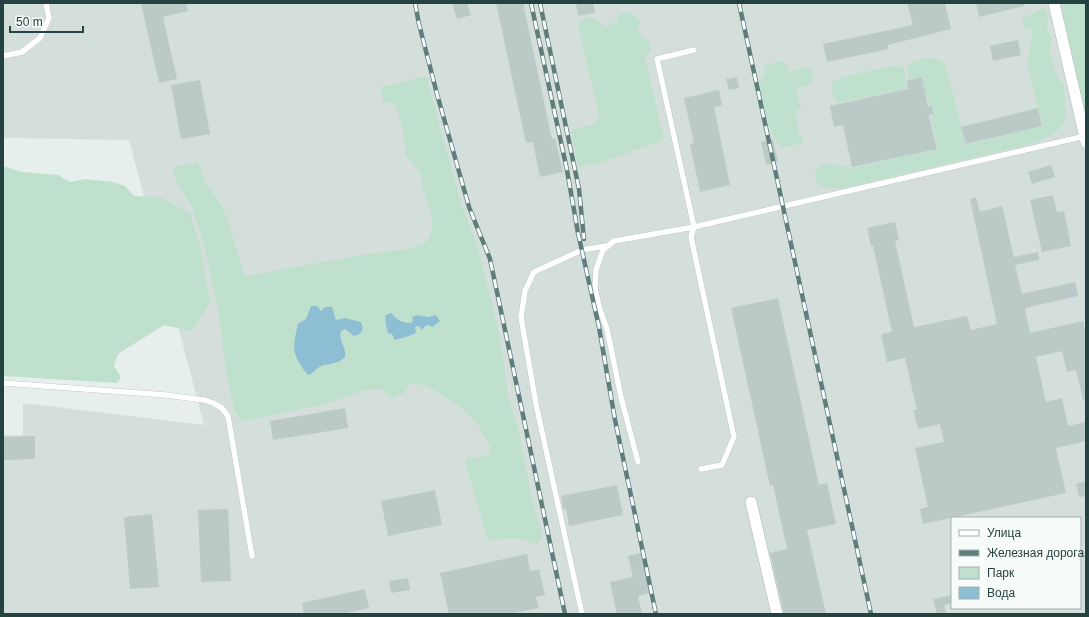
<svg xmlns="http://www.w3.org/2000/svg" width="1089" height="617" font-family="Arial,sans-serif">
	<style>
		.built { fill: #d4dfdc; fill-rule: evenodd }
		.green { fill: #bfe0cd }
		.water { fill: #8ebed4 }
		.building { fill: #bbcac6 }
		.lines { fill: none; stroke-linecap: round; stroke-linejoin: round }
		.service-casing { stroke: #a8b8b5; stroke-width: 6 }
		.minor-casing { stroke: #a8b8b5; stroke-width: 12 }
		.service { stroke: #fff; stroke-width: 5.5 }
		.minor { stroke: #fff; stroke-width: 11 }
		.rail-casing { stroke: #5f7d7a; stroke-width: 4.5 }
		.rail { stroke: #f7fbfa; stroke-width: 3; stroke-dasharray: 9; stroke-linecap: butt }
	</style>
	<rect width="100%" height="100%" fill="#e6efec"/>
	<path class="built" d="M3,3H1057L1086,130V614H3V435H23V403L204,425L129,140L3,138ZM952,518H1080V608H952Z"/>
	<g class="green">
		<polygon points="1060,3 1086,3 1086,126 1061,13"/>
		<path d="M1041,8L1046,10L1048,20L1047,30C1052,37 1053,42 1049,49L1056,75L1064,86L1066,112L1063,124L1055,133L1031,144L841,189L824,187L817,183L814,174L821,165L832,164L852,168L938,149L931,117L935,114L933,106H929L922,77L909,79L907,74L909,72L907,66C914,59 932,55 941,61C945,64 947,69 948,74L966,145L1043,126L1027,63L1032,36L1031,29L1024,28L1022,20Z"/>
		<polygon points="629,12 640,21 638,29 639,35 648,40 651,50 645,58 663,135 661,141 599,163 578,167 571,130 593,124 600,119 579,29 579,21 589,17 598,21 605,27 618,21 618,14"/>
		<path d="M780,61L786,63L789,72L803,68L811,69L813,79L810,85L797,88L798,101L802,105L799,110L795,111C796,114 797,117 798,121C798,130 796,132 804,139L803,143L780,148L769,126L761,95L759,82L765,72L763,66Z"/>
		<path d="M899,65L904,69L906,89L838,103C833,96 830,89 833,81L846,76Z"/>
		<path d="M426,76L462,206L476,242L497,323L509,400L519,432L533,505L543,536L537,545C517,536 509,538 488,541L466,464L467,458L488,456L491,448L478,425L461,407L427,386L411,383L404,393L392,399L381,389L365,390L322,405L242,421L234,410L225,365L219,314L204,246L193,209L182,191L174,176V167L198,162L205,183L218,200L226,215L245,276L356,256L412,248L426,242L431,233L433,219L423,190L421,174L405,154C406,136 400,119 394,102L383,103L381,87Z"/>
		<polygon points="3,166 22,172 58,175 70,182 85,179 113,182 125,186 134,196 160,197 190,213 201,249 210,303 192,331 164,325 118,354 114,366 121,377 117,383 3,376"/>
	</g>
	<g class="water">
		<path d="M311,306H317L321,311L325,307H332L336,320L345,318L361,322L363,328L360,334L354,336L345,329L341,331C338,343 347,346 345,357C341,361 336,363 330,364C327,365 324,364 321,366C315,369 314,373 308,375C292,355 292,349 298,324L306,319Z"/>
		<path d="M392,313C395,320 404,323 411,323L413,320L412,317L416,315L428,317L436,315L440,321L433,327L427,325L421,330L420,327L417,326L415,327L416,333L406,337L395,340L392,334L388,333L386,325L385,316L388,314Z"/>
	</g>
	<g class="building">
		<polygon points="141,3 186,3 188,11 163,17 177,79 159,83"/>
		<polygon points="452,3 467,3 471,15 457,19"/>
		<polygon points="496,3 523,3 552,139 555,138 563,172 540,177 533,142 526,143"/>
		<polygon points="576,3 593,3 595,13 578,16"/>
		<polygon points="907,3 945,3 951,29 888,45 889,49 827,62 823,44 913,25"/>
		<polygon points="976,3 1024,3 1024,6 979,17"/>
		<polygon points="1018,40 1021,55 993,61 990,46"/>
		<polygon points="737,77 739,88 729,90 726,79"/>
		<polygon points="922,77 928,107 932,106 934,114 929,115 937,149 852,167 843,125 834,127 830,106 908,89 906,81"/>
		<polygon points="200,80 210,134 181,139 171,85"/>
		<polygon points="719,90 722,105 714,107 730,185 700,192 690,144 694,143 684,98"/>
		<polygon points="1038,108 1042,126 966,144 961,127"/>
		<polygon points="773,139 778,162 766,165 761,142"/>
		<polygon points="1051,165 1055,177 1032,184 1028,172"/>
		<polygon points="1053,195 1057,212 1064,211 1071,246 1042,252 1030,200"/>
		<polygon points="976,197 980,212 1002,206 1014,257 1038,252 1039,260 1015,265 1022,294 1075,282 1078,296 1025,308 1030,333 1083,321 1086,334 1086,399 1083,400 1076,370 1067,372 1062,351 1036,357 1046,402 1062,398 1068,426 1086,422 1086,441 1056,448 1066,493 923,524 920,509 928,507 915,448 944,442 940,424 918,429 913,410 917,410 905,358 887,362 881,334 892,332 873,246 871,246 867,228 895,222 899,240 895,241 914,327 967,316 971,330 997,324 970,199"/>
		<polygon points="778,298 819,485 827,483 836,524 807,530 826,614 784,614 770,553 787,549 773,485 770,486 731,308"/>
		<polygon points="345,408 348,428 273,440 270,421"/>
		<polygon points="35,436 35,459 3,460 3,437"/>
		<polygon points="1086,481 1086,496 1079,497 1076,484"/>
		<polygon points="617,485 623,515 569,526 566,509 563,509 561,496"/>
		<polygon points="435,490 442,525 388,536 381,501"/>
		<polygon points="228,509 231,581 201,582 198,510"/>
		<polygon points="152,514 159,587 130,589 124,517"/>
		<polygon points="641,553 650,593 638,596 642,614 617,614 610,582 633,577 628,556"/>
		<polygon points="527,554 530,571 539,569 545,595 536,597 539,608 508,614 449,614 440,573"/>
		<polygon points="408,578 410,590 391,593 389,581"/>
		<polygon points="365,589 369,608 342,614 304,614 302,603"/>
		<polygon points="952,595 952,603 944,605 946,614 937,614 933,599"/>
	</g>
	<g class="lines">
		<defs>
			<g id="service">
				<polyline points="694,50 657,59 694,227 1085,136"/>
				<polyline points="3,56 22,52 40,38 49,18 46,3"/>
				<polyline points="3,383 166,395 204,400 213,403 222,408 228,416 252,556"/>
				<polyline points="638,462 621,397 607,329 600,310 595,288 596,270 603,250 614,241 694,227 691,237 734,437 722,465 701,469"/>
				<polyline points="582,614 536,404 521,317 525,291 534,272 582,250 606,246"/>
			</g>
			<g id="minor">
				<polyline points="1054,3 1086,142"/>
				<polyline points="751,502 777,614"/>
			</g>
		</defs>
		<use href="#service" class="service-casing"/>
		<use href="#minor" class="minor-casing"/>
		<use href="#service" class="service"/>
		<use href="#minor" class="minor"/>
		<defs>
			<g id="rail">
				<polyline points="415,3 419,24 437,94 469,207 490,259 565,614"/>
				<polyline points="531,3 567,170 578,233 599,327 615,420 656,614"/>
				<polyline points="540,3 579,189 584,239"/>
				<polyline points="739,3 871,614"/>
			</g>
		</defs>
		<use href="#rail" class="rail-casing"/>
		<use href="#rail" class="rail"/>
	</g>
	<rect width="1089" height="617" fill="none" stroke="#24423f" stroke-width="8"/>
	<rect x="951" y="517" width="130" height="92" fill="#f7fbfa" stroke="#a3b1af"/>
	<rect x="959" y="530" width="20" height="6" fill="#ffffff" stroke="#a3b1af"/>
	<text x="987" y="537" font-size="12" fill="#24423f">Улица</text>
	<rect x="959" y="550" width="20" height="6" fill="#5f7d7a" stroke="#a3b1af"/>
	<text x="987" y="557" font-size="12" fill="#24423f">Железная дорога</text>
	<rect x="959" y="567" width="20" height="12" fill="#bfe0cd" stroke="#a3b1af"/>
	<text x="987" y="577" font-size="12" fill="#24423f">Парк</text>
	<rect x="959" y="587" width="20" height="12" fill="#8ebed4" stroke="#a3b1af"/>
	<text x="987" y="597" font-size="12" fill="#24423f">Вода</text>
	<path d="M10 26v6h73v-6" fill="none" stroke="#24423f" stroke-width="2"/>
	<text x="16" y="26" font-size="12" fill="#24423f" stroke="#f7fbfa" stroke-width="3" paint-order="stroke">50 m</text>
</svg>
